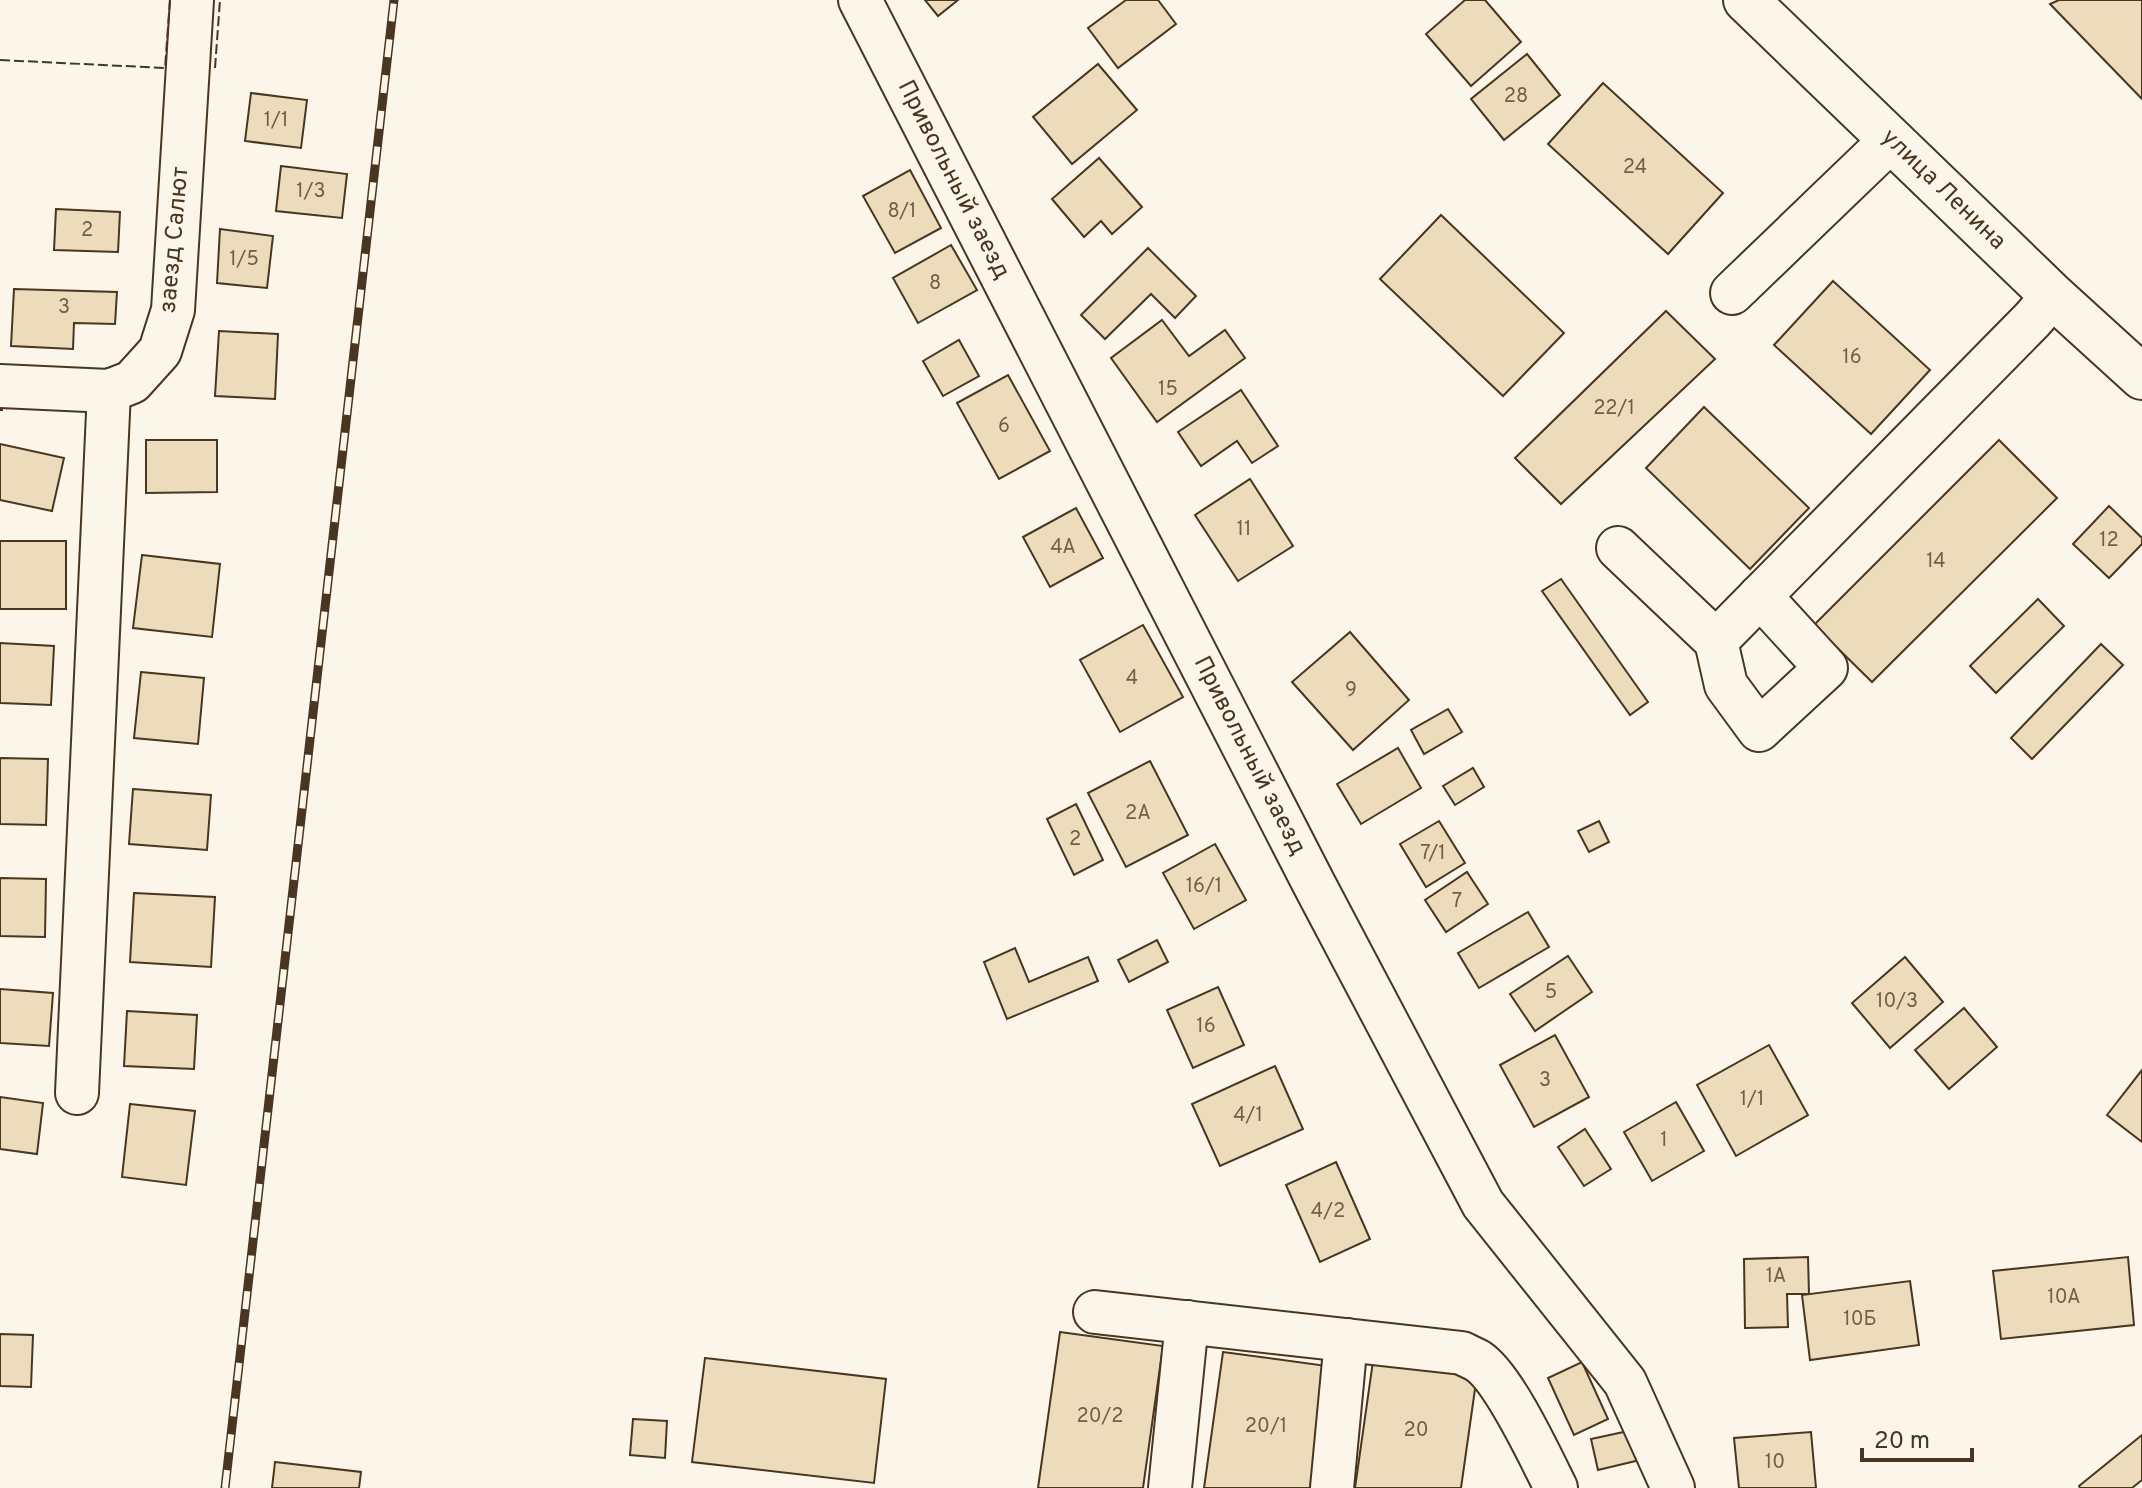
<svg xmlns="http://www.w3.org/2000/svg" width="2142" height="1488" font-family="Overpass,sans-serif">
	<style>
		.building { fill: #ecdcbc; stroke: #4a3520; stroke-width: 2 }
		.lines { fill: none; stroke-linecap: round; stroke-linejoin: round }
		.minor-casing { stroke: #4a3520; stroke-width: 46 }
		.major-casing { stroke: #4a3520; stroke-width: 48 }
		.minor { stroke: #fbf6e9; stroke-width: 42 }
		.major { stroke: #fbf6e9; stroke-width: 44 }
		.rail-casing { stroke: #4a3520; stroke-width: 9 }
		.rail { stroke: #fbf6e9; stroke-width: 6; stroke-dasharray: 18; stroke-linecap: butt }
		.fence { stroke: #4a3520; stroke-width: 2; stroke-dasharray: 10 4; stroke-linecap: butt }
		.labels { text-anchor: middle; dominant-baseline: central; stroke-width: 6; stroke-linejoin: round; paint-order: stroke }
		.number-label { font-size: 20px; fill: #725f47 }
		.street-label { font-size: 24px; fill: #4a3520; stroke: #fbf6e9 }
	</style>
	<rect width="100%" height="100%" fill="#fbf6e9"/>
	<g class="building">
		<polygon points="925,0 958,0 938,16"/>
		<polygon points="1126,0 1158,0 1176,24 1118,68 1088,28"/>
		<polygon points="1465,0 1485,0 1521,42 1471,86 1426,34"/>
		<polygon points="2059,0 2142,0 2142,99 2050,4"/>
		<polygon points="1527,54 1560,95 1504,140 1471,99"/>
		<polygon points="1098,64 1137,110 1072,164 1033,117"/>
		<polygon points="1603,83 1723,193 1668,254 1548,144"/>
		<polygon points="251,93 307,100 301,148 245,141"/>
		<polygon points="1099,158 1142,207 1112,234 1101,221 1084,237 1052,199"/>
		<polygon points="281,166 347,174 342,218 276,211"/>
		<polygon points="910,170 941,228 895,253 863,196"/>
		<polygon points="56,209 120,212 118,252 54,250"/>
		<polygon points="1441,215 1564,333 1503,396 1380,279"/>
		<polygon points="220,229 273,236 267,288 217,283"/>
		<polygon points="951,245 977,290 918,323 893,278"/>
		<polygon points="1148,248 1196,296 1175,318 1151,294 1105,339 1081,315"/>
		<polygon points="1833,281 1930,370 1871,434 1774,345"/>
		<polygon points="14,289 117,292 115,324 74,323 73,349 11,346"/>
		<polygon points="1666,311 1715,359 1561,504 1515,458"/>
		<polygon points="1162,320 1189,356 1225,330 1245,358 1157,422 1111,358"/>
		<polygon points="219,331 278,334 275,399 215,396"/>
		<polygon points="959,340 979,376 943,396 923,361"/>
		<polygon points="1008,375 1050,451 999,479 957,403"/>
		<polygon points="1241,390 1278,446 1252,463 1237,441 1201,466 1178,432"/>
		<polygon points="1704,407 1809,508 1750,569 1646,468"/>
		<polygon points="146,440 217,440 217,492 146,493"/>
		<polygon points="1999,440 2057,498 1872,682 1814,625"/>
		<polygon points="0,444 64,458 52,511 0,500"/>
		<polygon points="1250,479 1293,546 1238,581 1195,515"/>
		<polygon points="2109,506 2142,538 2142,544 2109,578 2073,544"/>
		<polygon points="1076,508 1103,558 1050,587 1023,537"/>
		<rect x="0" y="541" width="66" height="68"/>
		<polygon points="142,555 220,564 212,637 133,628"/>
		<polygon points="1561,579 1648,702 1630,715 1542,591"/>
		<polygon points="2038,599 2064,626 1996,693 1970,666"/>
		<polygon points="1143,625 1183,697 1120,732 1080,660"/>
		<polygon points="1350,632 1409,700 1353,750 1292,682"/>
		<polygon points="0,643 54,646 51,705 0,703"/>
		<polygon points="2101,644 2123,665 2032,759 2011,738"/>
		<polygon points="141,672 204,678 198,744 134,738"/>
		<polygon points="1448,709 1462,732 1424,754 1411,730"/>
		<polygon points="1398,748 1421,788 1361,824 1337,784"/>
		<polygon points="0,758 48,759 46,825 0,824"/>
		<polygon points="1150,761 1188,835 1126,867 1088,793"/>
		<polygon points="1473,768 1484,787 1455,805 1443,786"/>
		<polygon points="133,789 211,795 207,850 129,844"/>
		<polygon points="1076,804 1103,860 1074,875 1047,819"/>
		<polygon points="1439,821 1465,863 1426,887 1400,844"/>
		<polygon points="1599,821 1609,842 1589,852 1578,831"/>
		<polygon points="1215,844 1246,900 1194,929 1163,873"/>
		<polygon points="1467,872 1488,904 1446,932 1425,900"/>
		<polygon points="0,878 46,879 45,937 0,936"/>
		<polygon points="134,893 215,897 211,967 130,962"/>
		<polygon points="1528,912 1549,947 1479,988 1458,953"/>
		<polygon points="1157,940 1168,962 1129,982 1118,960"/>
		<polygon points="1015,948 1029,982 1088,957 1098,981 1007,1019 984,962"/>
		<polygon points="1568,956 1592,992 1535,1031 1510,994"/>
		<polygon points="1905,957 1943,1002 1890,1048 1852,1003"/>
		<polygon points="1218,987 1244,1045 1193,1068 1167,1010"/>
		<polygon points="0,989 53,993 49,1046 0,1043"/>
		<polygon points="1964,1008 1997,1047 1949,1089 1915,1050"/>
		<polygon points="127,1011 197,1015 194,1069 124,1066"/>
		<polygon points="1555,1035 1589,1097 1534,1127 1500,1065"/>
		<polygon points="1769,1045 1808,1115 1736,1156 1697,1085"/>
		<polygon points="1275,1066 1303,1129 1220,1166 1192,1104"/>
		<polygon points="2142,1070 2142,1142 2107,1115"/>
		<polygon points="0,1097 43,1103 37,1154 0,1149"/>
		<polygon points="1676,1102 1704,1151 1652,1181 1624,1132"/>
		<polygon points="130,1104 195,1111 186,1185 122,1177"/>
		<polygon points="1585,1129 1611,1169 1584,1186 1558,1147"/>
		<polygon points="1336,1162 1370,1239 1320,1262 1286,1185"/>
		<polygon points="1808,1257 1809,1294 1787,1294 1788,1327 1745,1328 1744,1259"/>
		<polygon points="2128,1257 2134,1325 2001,1339 1993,1271"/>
		<polygon points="1910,1281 1919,1345 1810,1360 1802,1295"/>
		<polygon points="1060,1332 1163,1346 1143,1488 1038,1488"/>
		<polygon points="0,1334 33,1335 31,1387 0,1386"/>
		<polygon points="1223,1352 1327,1366 1310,1488 1204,1488"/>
		<polygon points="705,1358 886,1379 874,1483 692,1462"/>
		<polygon points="1373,1361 1477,1375 1461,1488 1355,1488"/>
		<polygon points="1582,1362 1608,1419 1574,1435 1548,1378"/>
		<polygon points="633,1419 667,1421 665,1458 630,1455"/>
		<polygon points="1633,1430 1640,1460 1598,1470 1591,1439"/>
		<polygon points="1811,1432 1816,1488 1739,1488 1734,1438"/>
		<polygon points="2142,1435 2142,1480 2132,1488 2080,1488 2079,1486"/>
		<polygon points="275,1462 361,1472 359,1488 272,1488"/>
	</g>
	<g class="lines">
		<defs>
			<g id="minor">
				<polyline points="860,0 1314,884 1483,1204 1625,1382 1673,1488"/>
				<polyline points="1732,293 1891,140"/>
				<polyline points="0,386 109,391 132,382 160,351 173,310 192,0"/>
				<polyline points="1618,548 1716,641 2032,320 2053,296"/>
				<polyline points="1716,641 1726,685 1759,730 1826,668 1760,596"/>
				<polyline points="77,1093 109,391"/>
				<path d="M1095,1312L1462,1353C1467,1356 1473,1358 1478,1361C1504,1378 1541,1458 1556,1488"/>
				<polyline points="1170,1488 1187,1322"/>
				<polyline points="1332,1488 1346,1340"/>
			</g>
			<polyline id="major" points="1746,0 2053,296 2142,377"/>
		</defs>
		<use href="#minor" class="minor-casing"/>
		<use href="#major" class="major-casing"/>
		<use href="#minor" class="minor"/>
		<use href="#major" class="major"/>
		<defs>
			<polyline id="rail" points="225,1488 394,0"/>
		</defs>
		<use href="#rail" class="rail-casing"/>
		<use href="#rail" class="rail"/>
		<g class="fence">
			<polyline points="0,60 165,68 170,0"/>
			<polyline points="215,68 220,0"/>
			<polyline points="0,410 3,410"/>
		</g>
	</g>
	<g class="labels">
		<g class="number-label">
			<text x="1516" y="97">28</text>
			<text x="276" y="121">1/1</text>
			<text x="1635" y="168">24</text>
			<text x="311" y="192">1/3</text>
			<text x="902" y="212">8/1</text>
			<text x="87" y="231">2</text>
			<text x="244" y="260">1/5</text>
			<text x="935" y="284">8</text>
			<text x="64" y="308">3</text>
			<text x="1852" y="358">16</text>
			<text x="1168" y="390">15</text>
			<text x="1614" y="409">22/1</text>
			<text x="1004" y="427">6</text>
			<text x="1244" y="530">11</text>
			<text x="2109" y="541">12</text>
			<text x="1063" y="548">4А</text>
			<text x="1936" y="562">14</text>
			<text x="1132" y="679">4</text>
			<text x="1351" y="691">9</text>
			<text x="1138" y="814">2А</text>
			<text x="1075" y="840">2</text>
			<text x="1433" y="854">7/1</text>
			<text x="1204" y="887">16/1</text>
			<text x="1457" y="902">7</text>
			<text x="1551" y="993">5</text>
			<text x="1897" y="1002">10/3</text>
			<text x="1206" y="1027">16</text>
			<text x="1545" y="1081">3</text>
			<text x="1752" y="1100">1/1</text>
			<text x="1248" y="1116">4/1</text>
			<text x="1664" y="1141">1</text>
			<text x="1328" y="1212">4/2</text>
			<text x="1776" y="1277">1А</text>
			<text x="2064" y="1298">10А</text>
			<text x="1860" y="1320">10Б</text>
			<text x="1100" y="1417">20/2</text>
			<text x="1266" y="1427">20/1</text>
			<text x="1416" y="1431">20</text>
			<text x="1775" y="1463">10</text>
		</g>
		<g class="street-label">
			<text transform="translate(953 180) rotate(63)">Привольный заезд</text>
			<text transform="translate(1943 190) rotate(44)">улица Ленина</text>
			<text transform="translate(175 240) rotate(-85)">заезд Салют</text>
			<text transform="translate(1249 756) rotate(63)">Привольный заезд</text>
		</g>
	</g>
	<path d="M1862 1448v12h110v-12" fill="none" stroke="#4a3520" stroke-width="4"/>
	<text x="1874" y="1448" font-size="24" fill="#4a3520" stroke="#fbf6e9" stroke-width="6" paint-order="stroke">20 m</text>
</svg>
